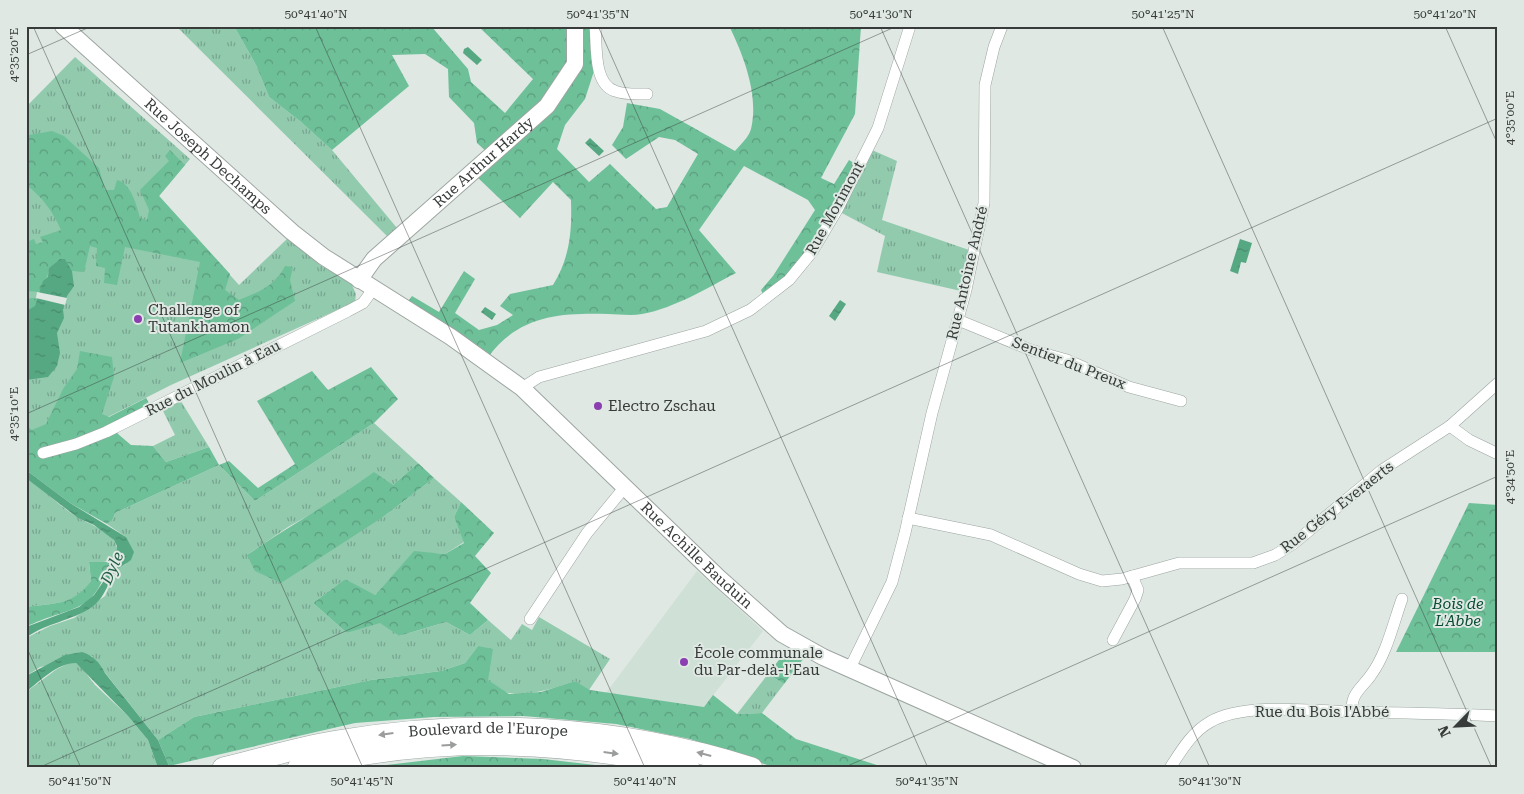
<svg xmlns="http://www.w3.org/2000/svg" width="1524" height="794" font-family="'Roboto Serif',serif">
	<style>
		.built { fill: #cfe0d6 }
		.grass { fill: url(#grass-tufts) }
		.forest { fill: url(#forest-crowns) }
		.water { fill: url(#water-ripples) }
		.pier { fill: #dfe8e3 }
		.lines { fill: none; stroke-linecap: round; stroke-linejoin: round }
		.street-casing { stroke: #9ca5a0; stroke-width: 12 }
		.secondary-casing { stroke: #9ca5a0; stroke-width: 18 }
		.highway-casing { stroke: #9ca5a0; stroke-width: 22 }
		.street { stroke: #fff; stroke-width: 11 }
		.secondary { stroke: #fff; stroke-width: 16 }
		.highway { stroke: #fff; stroke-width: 21 }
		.oneway { fill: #9b9d9c }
		.ticks { fill: none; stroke: #373b39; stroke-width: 1; stroke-opacity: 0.45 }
		.poi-dot { fill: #8a3eb0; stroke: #dfe8e3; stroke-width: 2 }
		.labels { text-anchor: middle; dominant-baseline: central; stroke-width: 4; stroke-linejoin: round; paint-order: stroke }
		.street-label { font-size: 15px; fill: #373b39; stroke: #dfe8e3 }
		.poi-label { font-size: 15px; fill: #373b39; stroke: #dfe8e3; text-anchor: start }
		.park-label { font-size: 15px; font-style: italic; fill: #084d34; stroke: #dfe8e3 }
		.water-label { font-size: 16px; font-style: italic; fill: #205e44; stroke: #dfe8e3 }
		.neatline { fill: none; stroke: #373b39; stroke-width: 2 }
		.ticks-label { font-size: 12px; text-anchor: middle; fill: #373b39 }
	</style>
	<defs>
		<pattern id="grass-tufts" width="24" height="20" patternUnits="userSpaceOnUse" patternTransform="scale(1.25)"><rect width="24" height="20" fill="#92caae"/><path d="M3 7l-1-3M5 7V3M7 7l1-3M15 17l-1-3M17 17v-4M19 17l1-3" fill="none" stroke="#78a58f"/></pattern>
		<pattern id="forest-crowns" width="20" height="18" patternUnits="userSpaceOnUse" patternTransform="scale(1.25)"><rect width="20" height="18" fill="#6ec099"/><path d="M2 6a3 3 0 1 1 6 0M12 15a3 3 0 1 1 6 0" fill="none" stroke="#5b9d7e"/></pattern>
		<pattern id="water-ripples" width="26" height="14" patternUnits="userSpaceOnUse" patternTransform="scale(1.25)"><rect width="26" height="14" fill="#56a883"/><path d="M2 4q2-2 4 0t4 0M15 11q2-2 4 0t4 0" fill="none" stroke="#488a6c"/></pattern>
	</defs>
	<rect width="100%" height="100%" fill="#dfe8e3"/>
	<polygon class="built" points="697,571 763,631 704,707 606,693"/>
	<g class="grass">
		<polygon points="176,26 234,26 256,65 269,97 301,122 332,150 397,228 388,237"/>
		<polygon points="75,57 190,159 159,196 239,285 288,238 320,265 351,283 356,294 355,302 171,385 108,417 51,427 26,439 26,107"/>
		<polygon points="872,150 897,161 882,220 969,250 961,291 877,272 885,236 840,212"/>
		<polygon points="179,398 209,447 166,462 153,446 175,435 162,409"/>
		<path d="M374,423L418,463L393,485L331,503L288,527L247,555L383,517L434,478L461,502L454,517L464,542L445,554L414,552L374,596L345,579L313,603L347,633L380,622L399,636L446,622L470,635L488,620L511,640L522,624L532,630L539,617L610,659L589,690L575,681C551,689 506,706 488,680C483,672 481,656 478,646L465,663L441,671L371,680L194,717L158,740L92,656L40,667L26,676V638L50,626L74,618L105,596L114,576L119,568L126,564V537L107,524L113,519L115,513L219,465L255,501Z"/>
		<path d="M26,450L29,480C46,491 61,508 79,518C90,525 122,535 116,552C112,564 99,562 89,563L91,581C73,606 54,603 26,607Z"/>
		<polygon points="69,663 76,663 83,669 94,684 128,716 148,740 158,768 26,768 26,692 57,669"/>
		<polygon points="768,674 784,684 762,713 737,714"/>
	</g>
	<g class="forest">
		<polygon points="234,26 431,26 468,69 471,82 505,113 533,79 478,26 572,26 572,64 545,103 489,154 477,143 474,123 449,97 448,69 425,54 392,55 409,86 332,150 301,122 269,97 256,65"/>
		<path d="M577,26H590L594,71L585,99L565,125L557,149L589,182L610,164L656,209L667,207L698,154L675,140L659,137L626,159L612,145L623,127L627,103L660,109L735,151C740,145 749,137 751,129C759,96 744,56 729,26H861L855,114L821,178L834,184L849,160L857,165L835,208L790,275L764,296L761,290L773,276L815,210L808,200L744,166L699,230L736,273C707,288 675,308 642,314C631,316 618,314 608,314C559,313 520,315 488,357L406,304L412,296L439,312L464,271L475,279L455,313L479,330L497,325L513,315L500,306L510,294L553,285C570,257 572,232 571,200L553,182L520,218L476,176L578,66Z"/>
		<path d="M26,127L29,135L52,131L64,136L99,168L105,190H114L117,180C131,183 137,206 140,218L147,220L149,210L140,190L169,161L165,156L170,150L185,165L159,196L230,274L225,290L239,300C259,292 275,286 285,266L293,267L290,280L295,301L238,339L180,363L200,262L125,247L117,285L104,283L105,268L96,266L97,248L90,246L84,272L72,271L65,259H60L49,268C48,278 43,283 40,292L26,291V242L34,239L36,244L43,242L40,237L61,230C52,211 43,197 26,185Z"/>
		<polygon points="32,298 38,299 35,306 26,311 26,299"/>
		<polygon points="80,351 112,357 114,377 102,414 109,417 146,398 149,403 114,426 118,434 131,445 153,446 166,462 209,447 219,465 229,461 258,488 295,464 257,401 312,371 328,390 371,367 398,399 374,423 255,501 219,465 115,513 113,519 107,524 70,503 26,470 26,425 32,430 46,424 63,389 77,369"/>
		<path d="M418,463L434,478L383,517L281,583L255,571L247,555C289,526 333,502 374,472L393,485Z"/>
		<polygon points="461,502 494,533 475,556 491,573 470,603 488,620 470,635 446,622 399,636 380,623 347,633 313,603 345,579 375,595 414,551 445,554 464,543 454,517"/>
		<polygon points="1469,503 1498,505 1498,652 1396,652"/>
		<path d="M89,562H108C96,616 67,606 26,627V607C54,603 72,606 91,581Z"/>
		<polygon points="478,646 493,649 488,680 509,694 541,692 575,681 590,690 704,707 713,695 737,714 762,713 796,739 886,768 776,768 690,739 616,724 523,716 434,717 355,723 169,766 158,740 194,717 371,680 441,671 465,663"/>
		<polygon points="789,647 804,658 784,684 768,674"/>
		<polygon points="463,756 543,759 621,768 361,768"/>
	</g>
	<g class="water">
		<polygon points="468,47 482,60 477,65 463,53 464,49"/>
		<polygon points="590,138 604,151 599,156 585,143"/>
		<polygon points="1240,239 1252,243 1246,263 1241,262 1238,274 1230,271"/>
		<polygon points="60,259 65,259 72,271 74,286 67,296 63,309 64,318 57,333 60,353 57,366 48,377 26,380 26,311 35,306 43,281 48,277 49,268"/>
		<polygon points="840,300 846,304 835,321 829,316"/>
		<polygon points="485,307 496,314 492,320 481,312"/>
		<path d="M26,470L70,503L126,537L134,552L131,560C127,563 122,566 118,569C107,580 108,595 92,607C72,621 45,623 26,638V627L79,607L94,595L103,582L108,562L116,554L117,546L114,540L94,525L78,518L26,478Z"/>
		<path d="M82,652C94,656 99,662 105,673L158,740L169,766L158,768L148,740L128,716L76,663C57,663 40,681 26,692V676L65,655Z"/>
	</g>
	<polygon class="pier" points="37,292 67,298 65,305 36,298"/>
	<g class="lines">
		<defs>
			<g id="street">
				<path d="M595,26C597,45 593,84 615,91C625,95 637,94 647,94"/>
				<polyline points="958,320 1031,350 1067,360 1129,387 1181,401"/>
				<polyline points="522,388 539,377 706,331 750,310 789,280 812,252 837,210 878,128 910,26"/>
				<polyline points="1450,426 1469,440 1498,454"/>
				<polyline points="43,453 76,444 106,432 348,311 363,303 374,288"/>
				<polyline points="908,518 991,535 1079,574 1102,581 1122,579 1179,563 1253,563 1275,555 1293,544 1382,470 1450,426 1498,383"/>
				<polyline points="530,619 587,533 624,488"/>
				<polyline points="1113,640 1135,599 1138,590 1132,576"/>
				<polyline points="850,668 892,582 905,533 932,413 966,290 984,203 985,85 994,47 1002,26"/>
				<path d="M1353,712C1349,695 1362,688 1371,675C1387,653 1393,624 1402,599"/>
				<path d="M1170,768C1181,751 1192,732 1210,722C1243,702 1315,711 1353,712C1401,713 1449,713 1498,716"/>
			</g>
			<g id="secondary">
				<path id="s1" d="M63,26L292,232L324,257L451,337L522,388L719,578L782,634L823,657L1073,768"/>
				<path id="s2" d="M359,280L374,259L547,106L575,64V26"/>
			</g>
			<g id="highway">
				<path id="s3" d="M223,768C260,759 299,747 337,741C476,718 618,725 752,768"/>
				<path d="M298,768C427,735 560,739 689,768"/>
			</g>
		</defs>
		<use href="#street" class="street-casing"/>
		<use href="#secondary" class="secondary-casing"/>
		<use href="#highway" class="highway-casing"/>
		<use href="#street" class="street"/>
		<use href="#secondary" class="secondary"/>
		<use href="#highway" class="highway"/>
	</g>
	<defs><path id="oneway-solid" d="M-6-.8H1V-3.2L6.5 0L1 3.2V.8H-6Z" transform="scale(1.25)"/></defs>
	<g class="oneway">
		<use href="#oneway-solid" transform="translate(386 734) rotate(172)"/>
		<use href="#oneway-solid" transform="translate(449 745) rotate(-3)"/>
		<use href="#oneway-solid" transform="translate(611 753) rotate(7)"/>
		<use href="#oneway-solid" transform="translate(704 754) rotate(-165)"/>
	</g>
	<path class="ticks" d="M33,26L363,768M315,26L645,768M598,26L928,768M880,26L1210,768M1162,26L1492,768M1445,26L1498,145M26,55L92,26M26,414L897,26M26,646L81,768M38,768L1498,118M843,768L1498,476"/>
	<g class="poi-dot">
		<circle cx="138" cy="319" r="5"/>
		<circle cx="598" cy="406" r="5"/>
		<circle cx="684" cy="662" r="5"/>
	</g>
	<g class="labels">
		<g class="street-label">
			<text stroke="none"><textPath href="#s1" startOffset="195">Rue Joseph Dechamps</textPath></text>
			<text stroke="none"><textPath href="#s2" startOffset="172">Rue Arthur Hardy</textPath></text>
			<text transform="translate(835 208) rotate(-61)">Rue Morimont</text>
			<text transform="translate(967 273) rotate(-77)">Rue Antoine André</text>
			<text transform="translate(1069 363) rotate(21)">Sentier du Preux</text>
			<text transform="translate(213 378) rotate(-27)">Rue du Moulin à Eau</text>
			<text transform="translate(1337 507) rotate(-38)">Rue Géry Everaerts</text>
			<text stroke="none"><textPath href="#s1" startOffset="828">Rue Achille Bauduin</textPath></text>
			<text x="1322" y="712">Rue du Bois l'Abbé</text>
			<text stroke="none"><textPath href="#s3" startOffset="269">Boulevard de l'Europe</textPath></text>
		</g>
		<g class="poi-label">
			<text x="148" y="310">Challenge of<tspan x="148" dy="17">Tutankhamon</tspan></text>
			<text x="608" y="406">Electro Zschau</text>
			<text x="694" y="653">École communale<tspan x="694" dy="17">du Par-delà-l'Eau</tspan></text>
		</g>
		<g class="park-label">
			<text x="1458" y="604">Bois de<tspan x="1458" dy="17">L'Abbe</tspan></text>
		</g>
		<g class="water-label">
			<text transform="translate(112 568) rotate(-66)">Dyle</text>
		</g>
	</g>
	<rect width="1524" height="794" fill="none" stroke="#dfe8e3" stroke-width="55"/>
	<g transform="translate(1456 726) rotate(246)" stroke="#dfe8e3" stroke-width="4" paint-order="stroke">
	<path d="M0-4L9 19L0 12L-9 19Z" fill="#373b39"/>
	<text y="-8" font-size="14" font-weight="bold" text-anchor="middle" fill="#373b39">N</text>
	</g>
	<rect x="28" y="28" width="1468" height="738" class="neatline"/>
	<g class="ticks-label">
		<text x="316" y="18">50°41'40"N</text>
		<text x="598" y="18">50°41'35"N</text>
		<text x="881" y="18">50°41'30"N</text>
		<text x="1163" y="18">50°41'25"N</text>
		<text x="1445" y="18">50°41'20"N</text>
		<text transform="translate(14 55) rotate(-90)" y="4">4°35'20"E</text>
		<text transform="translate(1510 118) rotate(-90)" y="4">4°35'00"E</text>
		<text transform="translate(14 414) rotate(-90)" y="4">4°35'10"E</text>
		<text transform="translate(1510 477) rotate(-90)" y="4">4°34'50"E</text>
		<text x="80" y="785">50°41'50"N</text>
		<text x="362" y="785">50°41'45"N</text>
		<text x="645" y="785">50°41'40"N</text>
		<text x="927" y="785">50°41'35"N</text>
		<text x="1210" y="785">50°41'30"N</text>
	</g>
</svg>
